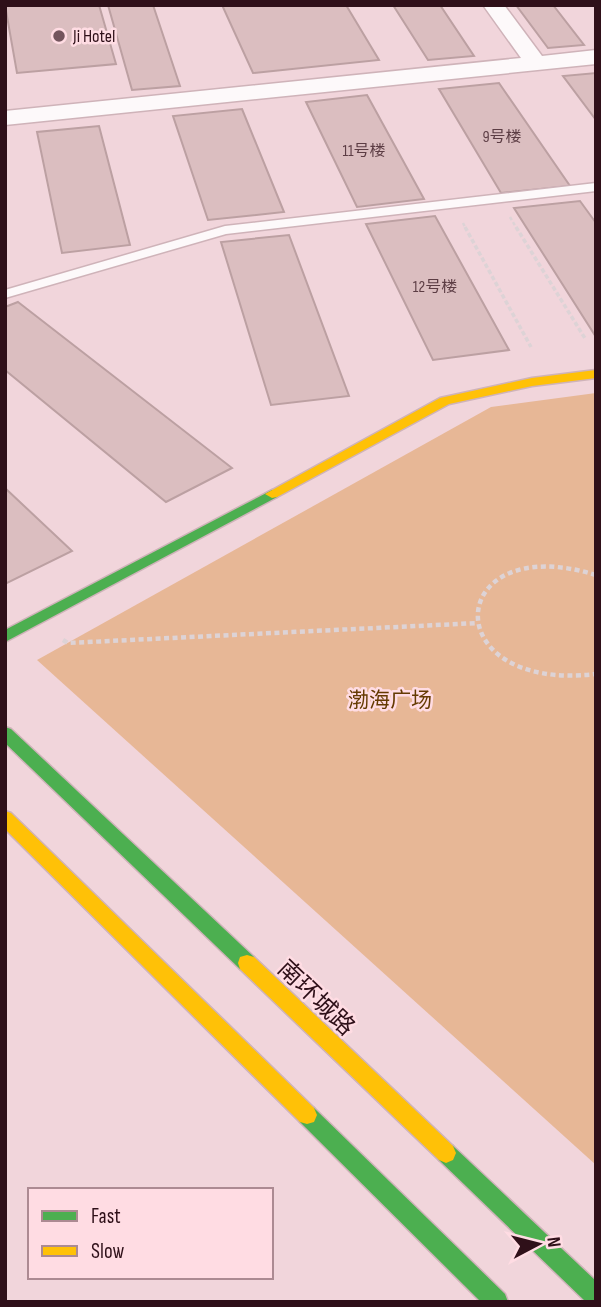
<svg xmlns="http://www.w3.org/2000/svg" width="601" height="1307" font-family="'Sofia Sans Condensed','Noto Sans SC',sans-serif">
	<style>
		.green { fill: #e7b796 }
		.building { fill: #dbbec0; stroke: #bca0a2; stroke-width: 2 }
		.lines { fill: none; stroke-linecap: round; stroke-linejoin: round }
		.lane-casing { stroke: #cfb3b9; stroke-width: 3 }
		.street-casing { stroke: #cfb3b9; stroke-width: 3 }
		.fast-casing { stroke: #cfb3b9; stroke-width: 3 }
		.slow-casing { stroke: #cfb3b9; stroke-width: 3 }
		.path-far2 { stroke: #ddd3d6; stroke-width: 2.5; stroke-dasharray: 3.5 2.5; stroke-linecap: butt }
		.path-far1 { stroke: #ddd3d6; stroke-width: 3.5; stroke-dasharray: 4.5 2.5; stroke-linecap: butt }
		.path { stroke: #ddd3d6; stroke-width: 4.5; stroke-dasharray: 5 3.5; stroke-linecap: butt }
		.lane { fill: #fdf9fa; fill-rule: evenodd }
		.street { fill: #fdf9fa; fill-rule: evenodd }
		.fast { fill: #4caf50; fill-rule: evenodd }
		.slow { fill: #ffc107; fill-rule: evenodd }
		.poi-dot { fill: #73555d; stroke: #ffdce3; stroke-width: 2.5 }
		.labels { text-anchor: middle; dominant-baseline: central; stroke-width: 5; stroke-linejoin: round; paint-order: stroke }
		.far-number-label { font-size: 16px; fill: #5c3d44 }
		.far-poi-label { font-size: 18px; fill: #2f1019; stroke: #ffdce3; text-anchor: start }
		.park-label { font-size: 21px; fill: #653a02; stroke: #ffdce3 }
		.near-street-label { font-size: 24px; fill: #2f1019; stroke: #ffdce3 }
	</style>
	<rect width="100%" height="100%" fill="#f1d5db"/>
	<polygon class="green" points="596,393 596,1165 37,660 491,407"/>
	<g class="building">
		<polygon points="5,5 99,5 116,64 17,73"/>
		<polygon points="108,5 153,5 180,86 132,90"/>
		<polygon points="222,5 346,5 379,60 253,73"/>
		<polygon points="393,5 440,5 474,56 428,60"/>
		<polygon points="516,5 553,5 584,45 548,48"/>
		<polygon points="596,73 596,120 563,76"/>
		<polygon points="499,83 570,186 501,193 439,89"/>
		<polygon points="367,95 424,199 357,207 306,102"/>
		<polygon points="242,109 284,212 208,220 173,116"/>
		<polygon points="99,126 130,245 62,253 37,132"/>
		<polygon points="580,201 596,223 596,337 514,208"/>
		<polygon points="435,216 509,350 433,360 366,224"/>
		<polygon points="289,235 349,396 271,405 221,242"/>
		<polygon points="18,302 232,468 166,502 5,370 5,307"/>
		<polygon points="5,488 72,551 5,584"/>
	</g>
	<g class="lines">
		<defs>
			<polygon id="lane" points="596,183 596,191 226,234 5,298 5,290 225,226"/>
			<polygon id="street" points="483,5 504,5 542,56 596,50 596,64 5,125 5,111 521,58"/>
			<g id="fast">
				<polygon points="272,490 277,491 279,494 277,497 5,642 5,630"/>
				<polygon points="5,727 11,729 254,957 256,963 254,969 247,971 240,969 5,743"/>
				<polygon points="307,1106 314,1108 505,1294 508,1302 481,1302 300,1122 297,1115 300,1108"/>
				<polygon points="446,1143 453,1146 596,1281 596,1302 586,1302 439,1160 436,1153 439,1146"/>
			</g>
			<g id="slow">
				<polygon points="596,370 596,378 532,386 449,404 277,497 272,498 265,494 440,398 532,378"/>
				<polygon points="5,811 11,813 314,1108 317,1115 314,1122 307,1124 300,1122 5,829"/>
				<polygon points="247,955 254,957 453,1146 456,1153 453,1160 446,1163 439,1160 240,969 238,963 240,957"/>
			</g>
		</defs>
		<use href="#lane" class="lane-casing"/>
		<use href="#street" class="street-casing"/>
		<use href="#fast" class="fast-casing"/>
		<use href="#slow" class="slow-casing"/>
		<g class="path-far2">
			<polyline points="510,217 517,229"/>
			<polyline points="463,223 466,229"/>
		</g>
		<g class="path-far1">
			<polyline points="465,227 531,347"/>
			<polyline points="516,227 586,340"/>
		</g>
		<g class="path">
			<path d="M596,575C444,528 433,693 596,674"/>
			<polyline points="63,640 68,643 478,623"/>
		</g>
		<use href="#lane" class="lane"/>
		<use href="#street" class="street"/>
		<use href="#fast" class="fast"/>
		<use href="#slow" class="slow"/>
	</g>
	<circle class="poi-dot" cx="59" cy="36" r="7"/>
	<g class="labels">
		<g class="far-number-label">
			<text x="502" y="137">9号楼</text>
			<text x="364" y="151">11号楼</text>
			<text x="435" y="287">12号楼</text>
		</g>
		<g class="far-poi-label">
			<text x="73" y="36">Ji Hotel</text>
		</g>
		<g class="park-label">
			<text x="390" y="700">渤海广场</text>
		</g>
		<g class="near-street-label">
			<text transform="translate(316 998) rotate(44)">南环城路</text>
		</g>
	</g>
	<rect width="601" height="1307" fill="none" stroke="#2f1019" stroke-width="14"/>
	<rect x="28" y="1188" width="245" height="91" fill="#ffdce3" stroke="#ac8a92" stroke-width="2"/>
	<rect x="42" y="1211" width="35" height="10" fill="#4caf50" stroke="#ac8a92" stroke-width="2"/>
	<text x="91" y="1223" font-size="21" fill="#2f1019">Fast</text>
	<rect x="42" y="1246" width="35" height="10" fill="#ffc107" stroke="#ac8a92" stroke-width="2"/>
	<text x="91" y="1258" font-size="21" fill="#2f1019">Slow</text>
	<g transform="translate(538 1244) rotate(83)" stroke="#ffdce3" stroke-width="5" paint-order="stroke">
	<path d="M0-5L12 26L0 18L-12 26Z" fill="#2f1019"/>
	<text y="-10" font-size="19" font-weight="bold" text-anchor="middle" fill="#2f1019">N</text>
	</g>
</svg>
